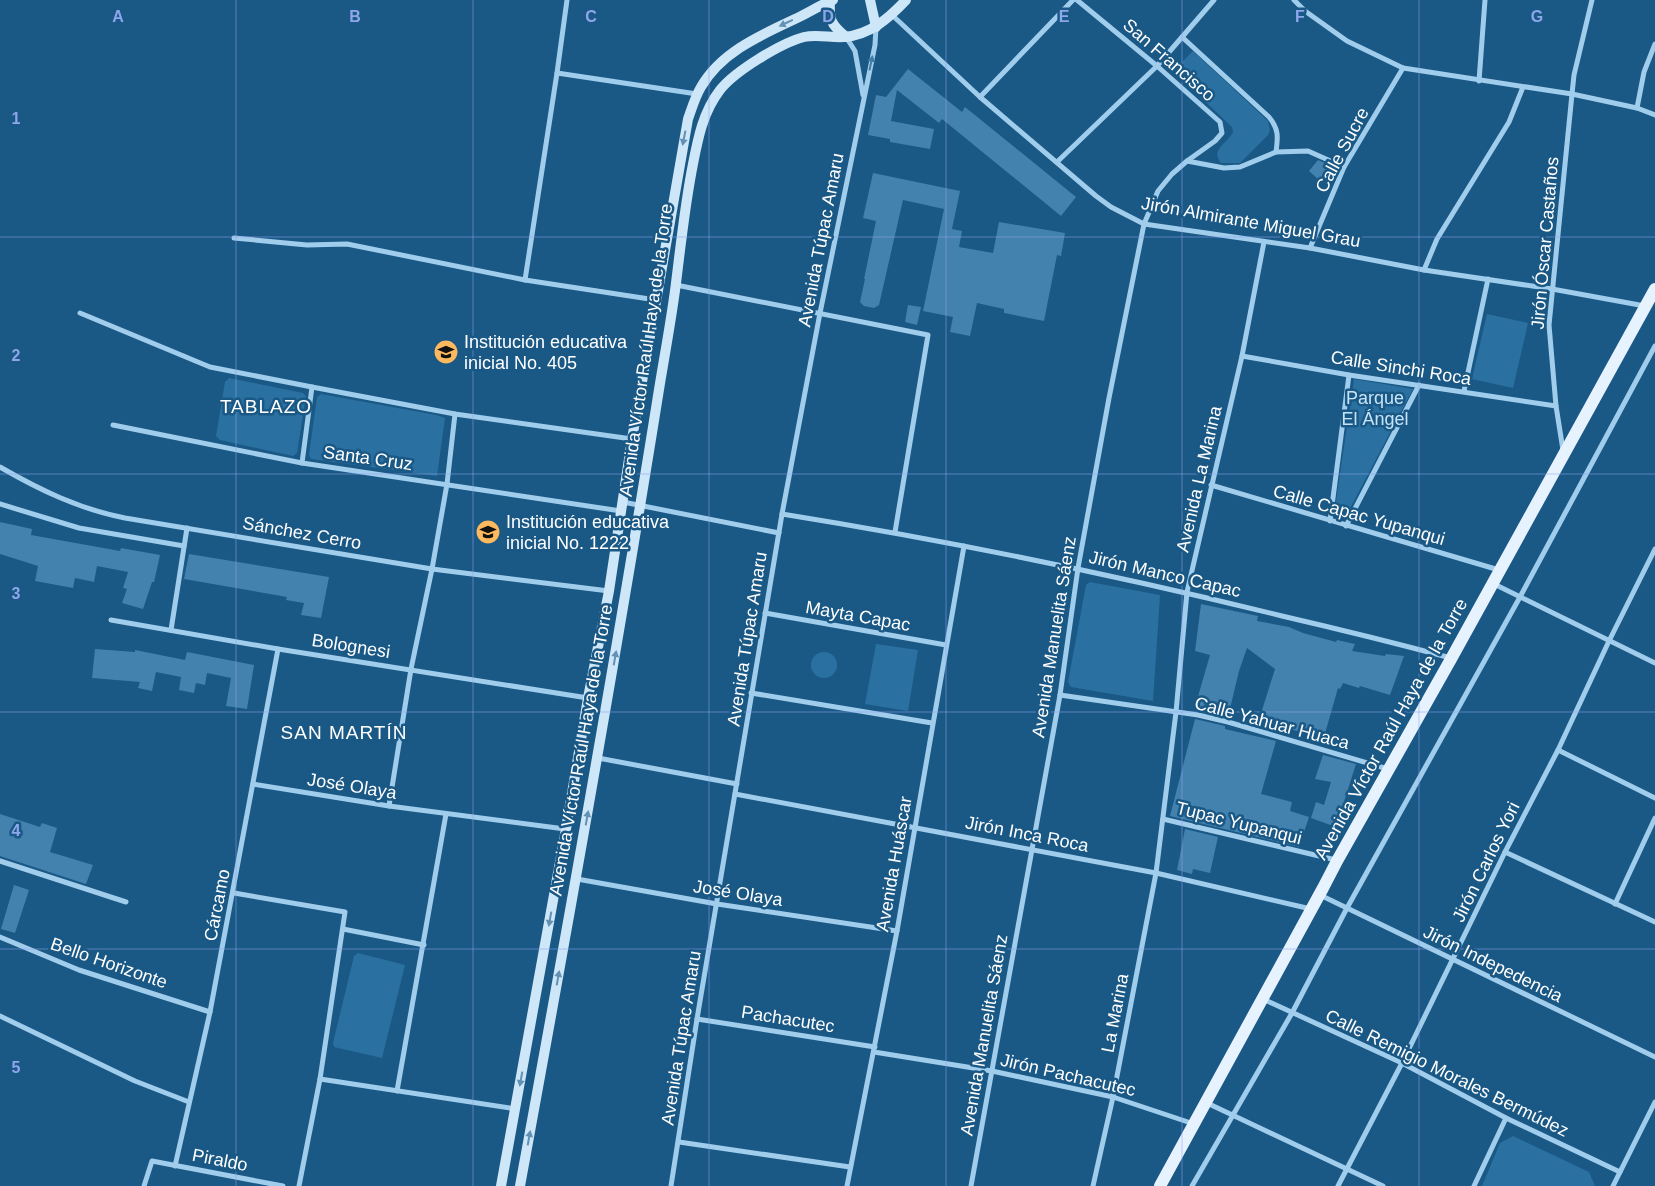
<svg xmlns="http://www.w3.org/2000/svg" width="1655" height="1186" font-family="Arial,sans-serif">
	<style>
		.green { fill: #2a71a2 }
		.building { fill: #4382af }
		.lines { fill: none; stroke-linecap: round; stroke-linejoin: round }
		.street { stroke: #a1cdec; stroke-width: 5 }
		.secondary { stroke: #cde6f8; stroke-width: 10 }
		.primary { stroke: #e6f3ff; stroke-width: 12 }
		.oneway { fill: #6291b3 }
		.oneway2 { fill: #427ba4 }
		.grid { fill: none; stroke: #8ea6ec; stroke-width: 1; stroke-opacity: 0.55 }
		.labels { text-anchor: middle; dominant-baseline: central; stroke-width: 5; stroke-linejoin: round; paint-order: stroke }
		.street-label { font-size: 18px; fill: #fff; stroke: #1a5885 }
		.poi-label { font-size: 18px; fill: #fff; stroke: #1a5885; text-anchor: start }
		.park-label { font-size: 18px; fill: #c6e4f9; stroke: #1a5885 }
		.neighbourhood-label { font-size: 19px; letter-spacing: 1px; fill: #fff; stroke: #1a5885 }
		.grid-label { font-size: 16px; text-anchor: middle; font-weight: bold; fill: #8ea6ec; stroke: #1a5885; stroke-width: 5; stroke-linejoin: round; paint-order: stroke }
	</style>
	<rect width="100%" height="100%" fill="#1a5885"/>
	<g class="green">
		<path d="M1193,51L1268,121L1270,130L1268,135L1240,163H1221C1210,149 1227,144 1233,132L1232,127L1173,71Z"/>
		<polygon points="1487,314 1528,323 1513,388 1472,379"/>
		<polygon points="229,378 303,393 306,396 297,453 293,456 220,440 216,436 225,382"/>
		<polygon points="1354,379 1413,389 1345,518 1334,515"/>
		<polygon points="321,394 436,415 445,418 437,476 311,459 309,455 317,397"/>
		<polygon points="1090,582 1160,595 1153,701 1071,687 1068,682 1086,585"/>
		<polygon points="876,644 918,650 908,711 865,704"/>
		<circle cx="824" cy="665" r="13"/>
		<polygon points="358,953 405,965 382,1058 334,1047 333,1043 354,956"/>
		<polygon points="1513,1136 1589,1172 1595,1186 1482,1186 1500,1143"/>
	</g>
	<g class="building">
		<polygon points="908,69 962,112 965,107 1076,197 1061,216 942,119 939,123 897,90 891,121 934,129 930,149 890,142 890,139 868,135 876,95 886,97"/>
		<polygon points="1318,160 1331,166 1319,180 1309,171"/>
		<polygon points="873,173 960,191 952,229 962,231 959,247 993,253 999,222 1065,233 1061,256 1057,255 1044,321 1004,313 1004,309 977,303 970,336 950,332 953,317 923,311 944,209 903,200 879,305 874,308 864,306 860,302 865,279 864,279 876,221 863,218"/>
		<polygon points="908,305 921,307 917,325 905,322"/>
		<polygon points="0,522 32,529 31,535 120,551 121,548 160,555 154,582 152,582 143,609 122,603 127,589 123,588 128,572 97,566 94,582 75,578 73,588 35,581 38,566 0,554"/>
		<polygon points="189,554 329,577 321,618 301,615 304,603 286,600 287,597 184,579"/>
		<polygon points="1201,604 1258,616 1257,621 1289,627 1303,633 1336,642 1337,640 1355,644 1352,651 1385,656 1386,654 1404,656 1390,695 1360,686 1359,688 1343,683 1340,689 1338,688 1324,737 1280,727 1278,732 1257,726 1275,669 1247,648 1239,671 1228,717 1197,710 1200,701 1197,700 1210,655 1195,651"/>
		<polygon points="95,649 135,652 135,650 185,660 187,652 254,665 247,709 226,706 231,678 207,673 205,685 196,683 194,693 179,690 181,677 156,672 152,691 138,688 140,682 92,678"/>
		<polygon points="1195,719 1225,726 1225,729 1276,741 1261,794 1292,802 1290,811 1309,817 1299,847 1170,816"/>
		<polygon points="1323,755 1356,764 1336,827 1311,818 1316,802 1324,805 1331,782 1315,779"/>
		<polygon points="0,814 40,827 42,823 57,828 50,852 93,865 86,884 0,856"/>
		<polygon points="1185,829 1218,837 1210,873 1193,869 1192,874 1177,870"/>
		<polygon points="14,885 29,890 15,933 1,929"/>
	</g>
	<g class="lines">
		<g class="street">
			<polyline points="1294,0 1305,11 1347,41 1403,68 1572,94 1637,108 1655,115"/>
			<polyline points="892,15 980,97 1096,196 1111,207 1144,224 1310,248 1424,270 1552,289 1645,306"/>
			<polyline points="846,37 855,51 863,95"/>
			<path d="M1182,37L1269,117C1279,129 1278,137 1276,152"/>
			<polyline points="557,73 697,94"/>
			<polyline points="1479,81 1485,0"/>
			<polyline points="980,97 1073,0"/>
			<polyline points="1637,108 1644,72 1655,44"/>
			<polyline points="1187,161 1224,168 1240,167 1276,152 1308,151 1344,167"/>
			<polyline points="1057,162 1157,66 1214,0"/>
			<polyline points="234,238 307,245 347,244 525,280 656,300"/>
			<polyline points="1310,248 1344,167 1403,68"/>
			<polyline points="1424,270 1437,239 1509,122 1523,87"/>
			<polyline points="525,280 557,73 567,0"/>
			<polyline points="676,285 928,335 895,532"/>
			<polyline points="80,313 210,367 312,387 455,414 632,439"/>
			<polyline points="1242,356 1349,375 1556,406"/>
			<polyline points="1464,391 1488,279"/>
			<polyline points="113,425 302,463 621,511"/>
			<polyline points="1563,450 1556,406 1549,325 1572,94 1574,75 1592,0"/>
			<polyline points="302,463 312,387"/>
			<path d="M0,467C40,490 79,509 125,518L432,569L609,591"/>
			<polyline points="1211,485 1499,570"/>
			<polyline points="623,502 779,533"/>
			<polyline points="0,504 79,528 184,546"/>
			<path d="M782,514C950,541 1116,575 1282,616C1338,629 1395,643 1451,658"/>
			<polyline points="1330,521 1349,375"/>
			<polyline points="1346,526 1419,385"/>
			<polyline points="1494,584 1655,663"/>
			<polyline points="765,613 946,645"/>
			<polyline points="111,620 278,649 588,698"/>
			<polyline points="171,630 187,528"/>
			<polyline points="751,693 932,723"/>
			<polyline points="1060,695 1198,715 1228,722 1388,769"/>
			<polyline points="1558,750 1655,798"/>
			<polyline points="598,758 737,784"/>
			<polyline points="253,784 389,806 565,829"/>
			<polyline points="735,794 1156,873 1311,909"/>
			<polyline points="389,806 411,669 432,569 447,484 455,414"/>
			<polyline points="1163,819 1336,860"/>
			<polyline points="1505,852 1655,922"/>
			<polyline points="0,861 126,902"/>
			<polyline points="577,879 717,904 897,931"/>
			<polyline points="234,893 345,912 320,1079 299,1186"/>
			<polyline points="1320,895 1655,1057"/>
			<polyline points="1615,904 1655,818"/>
			<polyline points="343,929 424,945"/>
			<polyline points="0,937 79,970 210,1012"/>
			<polyline points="1263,999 1402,1063 1506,1118 1620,1172"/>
			<polyline points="0,1016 135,1081 189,1102"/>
			<polyline points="697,1019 875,1047"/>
			<polyline points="874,1052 992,1071 1113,1097 1194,1124"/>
			<polyline points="320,1079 516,1109"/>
			<polyline points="397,1091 446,814"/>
			<polyline points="1207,1103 1383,1186"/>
			<polyline points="679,1142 850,1167"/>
			<polyline points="175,1166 210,1012 278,649"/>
			<polyline points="144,1186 152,1161 283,1186"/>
			<polyline points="671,1186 697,1019 782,514 820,313 875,45 876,27"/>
			<polyline points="847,1186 897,931 964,546"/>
			<polyline points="971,1186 1060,695 1078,568 1109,398 1144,224 1158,191 1172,174 1187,161 1215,141 1222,133 1220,122 1157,66 1077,0"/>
			<polyline points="1093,1186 1113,1097 1156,873 1176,712 1187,592 1242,356 1264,242"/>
			<polyline points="1192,1186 1292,1013 1347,908 1520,597 1655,346"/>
			<polyline points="1338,1186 1402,1063 1505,852 1558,750 1609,641 1655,549"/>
			<polyline points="1474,1186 1506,1118"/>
			<polyline points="1613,1186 1655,1102"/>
		</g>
		<g class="secondary">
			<path d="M830,0C829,19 830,24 846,37"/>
			<polyline points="870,0 876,27"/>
			<path d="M501,1186L566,829L588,698L609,591L632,439L688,119C692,108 695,97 701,87C721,52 761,35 795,19C808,13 820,5 833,0"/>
			<path d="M520,1186C568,925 615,664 657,402C663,363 671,323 676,283C681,243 685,204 693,164C698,138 703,112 720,90C735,71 781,43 804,37C817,34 831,38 844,37C870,35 889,18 906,0"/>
		</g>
		<polyline class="primary" points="1160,1186 1323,888 1337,861 1451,659 1655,289"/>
	</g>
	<defs><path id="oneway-solid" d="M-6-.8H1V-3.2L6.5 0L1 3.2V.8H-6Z" transform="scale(1.25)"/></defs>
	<g class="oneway">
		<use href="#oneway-solid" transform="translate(786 23) rotate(155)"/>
		<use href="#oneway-solid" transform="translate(684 138) rotate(101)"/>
		<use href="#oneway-solid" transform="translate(615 658) rotate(-80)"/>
		<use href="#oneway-solid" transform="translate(587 818) rotate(-80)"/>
		<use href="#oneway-solid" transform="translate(550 919) rotate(100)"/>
		<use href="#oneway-solid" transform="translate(558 978) rotate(-80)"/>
		<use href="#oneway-solid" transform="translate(521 1079) rotate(100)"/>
		<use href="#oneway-solid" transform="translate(529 1138) rotate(-80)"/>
	</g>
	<use class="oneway2" href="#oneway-solid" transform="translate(871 63) rotate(-78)"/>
	<path class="grid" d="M236,0V1186M473,0V1186M709,0V1186M946,0V1186M1182,0V1186M1419,0V1186M0,237H1655M0,474H1655M0,712H1655M0,949H1655"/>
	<defs>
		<symbol id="school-disc" viewBox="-11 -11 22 22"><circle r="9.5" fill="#fdb95e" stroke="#1a5885"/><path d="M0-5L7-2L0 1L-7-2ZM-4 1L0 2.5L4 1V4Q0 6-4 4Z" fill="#111"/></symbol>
	</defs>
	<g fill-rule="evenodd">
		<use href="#school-disc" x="432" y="338" width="28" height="28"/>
		<use href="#school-disc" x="474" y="518" width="28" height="28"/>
	</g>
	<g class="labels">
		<g class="street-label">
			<text transform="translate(1169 60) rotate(41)">San Francisco</text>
			<text transform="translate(1342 150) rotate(-62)">Calle Sucre</text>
			<text transform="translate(1251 222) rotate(10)">Jirón Almirante Miguel Grau</text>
			<text transform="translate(821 240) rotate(-79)">Avenida Túpac Amaru</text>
			<text transform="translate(1545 243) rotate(-85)">Jirón Óscar Castaños</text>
			<text transform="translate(646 350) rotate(-82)">Avenida Víctor Raúl Haya de la Torre</text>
			<text transform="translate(1401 368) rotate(9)">Calle Sinchi Roca</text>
			<text transform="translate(368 458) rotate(8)">Santa Cruz</text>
			<text transform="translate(1199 479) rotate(-77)">Avenida La Marina</text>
			<text transform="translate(1359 515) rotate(16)">Calle Capac Yupanqui</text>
			<text transform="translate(302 533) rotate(10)">Sánchez Cerro</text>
			<text transform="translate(1165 574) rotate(13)">Jirón Manco Capac</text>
			<text transform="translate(858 616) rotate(10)">Mayta Capac</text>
			<text transform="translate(1054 637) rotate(-81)">Avenida Manuelita Sáenz</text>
			<text transform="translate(747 639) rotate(-81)">Avenida Túpac Amaru</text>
			<text transform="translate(351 646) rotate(9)">Bolognesi</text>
			<text transform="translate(1272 723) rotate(15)">Calle Yahuar Huaca</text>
			<text transform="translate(1391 729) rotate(-61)">Avenida Víctor Raúl Haya de la Torre</text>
			<text transform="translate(581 750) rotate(-80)">Avenida Víctor Raúl Haya de la Torre</text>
			<text transform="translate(352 786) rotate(9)">José Olaya</text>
			<text transform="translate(1239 823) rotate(14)">Tupac Yupanqui</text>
			<text transform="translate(1027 834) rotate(11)">Jirón Inca Roca</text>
			<text transform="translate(1486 862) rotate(-64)">Jirón Carlos Yori</text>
			<text transform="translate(894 864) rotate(-80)">Avenida Huáscar</text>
			<text transform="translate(738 893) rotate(9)">José Olaya</text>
			<text transform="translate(217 905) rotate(-79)">Cárcamo</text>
			<text transform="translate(109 963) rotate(19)">Bello Horizonte</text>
			<text transform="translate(1493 964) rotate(26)">Jirón Indepedencia</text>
			<text transform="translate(1115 1013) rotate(-79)">La Marina</text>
			<text transform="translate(788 1019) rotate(9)">Pachacutec</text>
			<text transform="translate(984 1035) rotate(-80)">Avenida Manuelita Sáenz</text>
			<text transform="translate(681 1038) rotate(-81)">Avenida Túpac Amaru</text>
			<text transform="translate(1447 1073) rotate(26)">Calle Remigio Morales Bermúdez</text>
			<text transform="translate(1068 1075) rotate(13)">Jirón Pachacutec</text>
			<text transform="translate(220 1160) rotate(11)">Piraldo</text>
		</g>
		<g class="poi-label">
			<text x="464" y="342">Institución educativa<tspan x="464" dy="21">inicial No. 405</tspan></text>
			<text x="506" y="522">Institución educativa<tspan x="506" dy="21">inicial No. 1222</tspan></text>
		</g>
		<g class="park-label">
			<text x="1375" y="398">Parque<tspan x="1375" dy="21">El Ángel</tspan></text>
		</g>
		<g class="neighbourhood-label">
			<text x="266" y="406">TABLAZO</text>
			<text x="344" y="732">SAN MARTÍN</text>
		</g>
	</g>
	<g class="grid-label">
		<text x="118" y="22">A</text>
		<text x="355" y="22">B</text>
		<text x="591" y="22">C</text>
		<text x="828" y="22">D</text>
		<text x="1064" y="22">E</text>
		<text x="1300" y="22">F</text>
		<text x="1537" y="22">G</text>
		<text x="16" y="124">1</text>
		<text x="16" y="361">2</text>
		<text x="16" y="599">3</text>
		<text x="16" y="836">4</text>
		<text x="16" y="1073">5</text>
	</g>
</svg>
